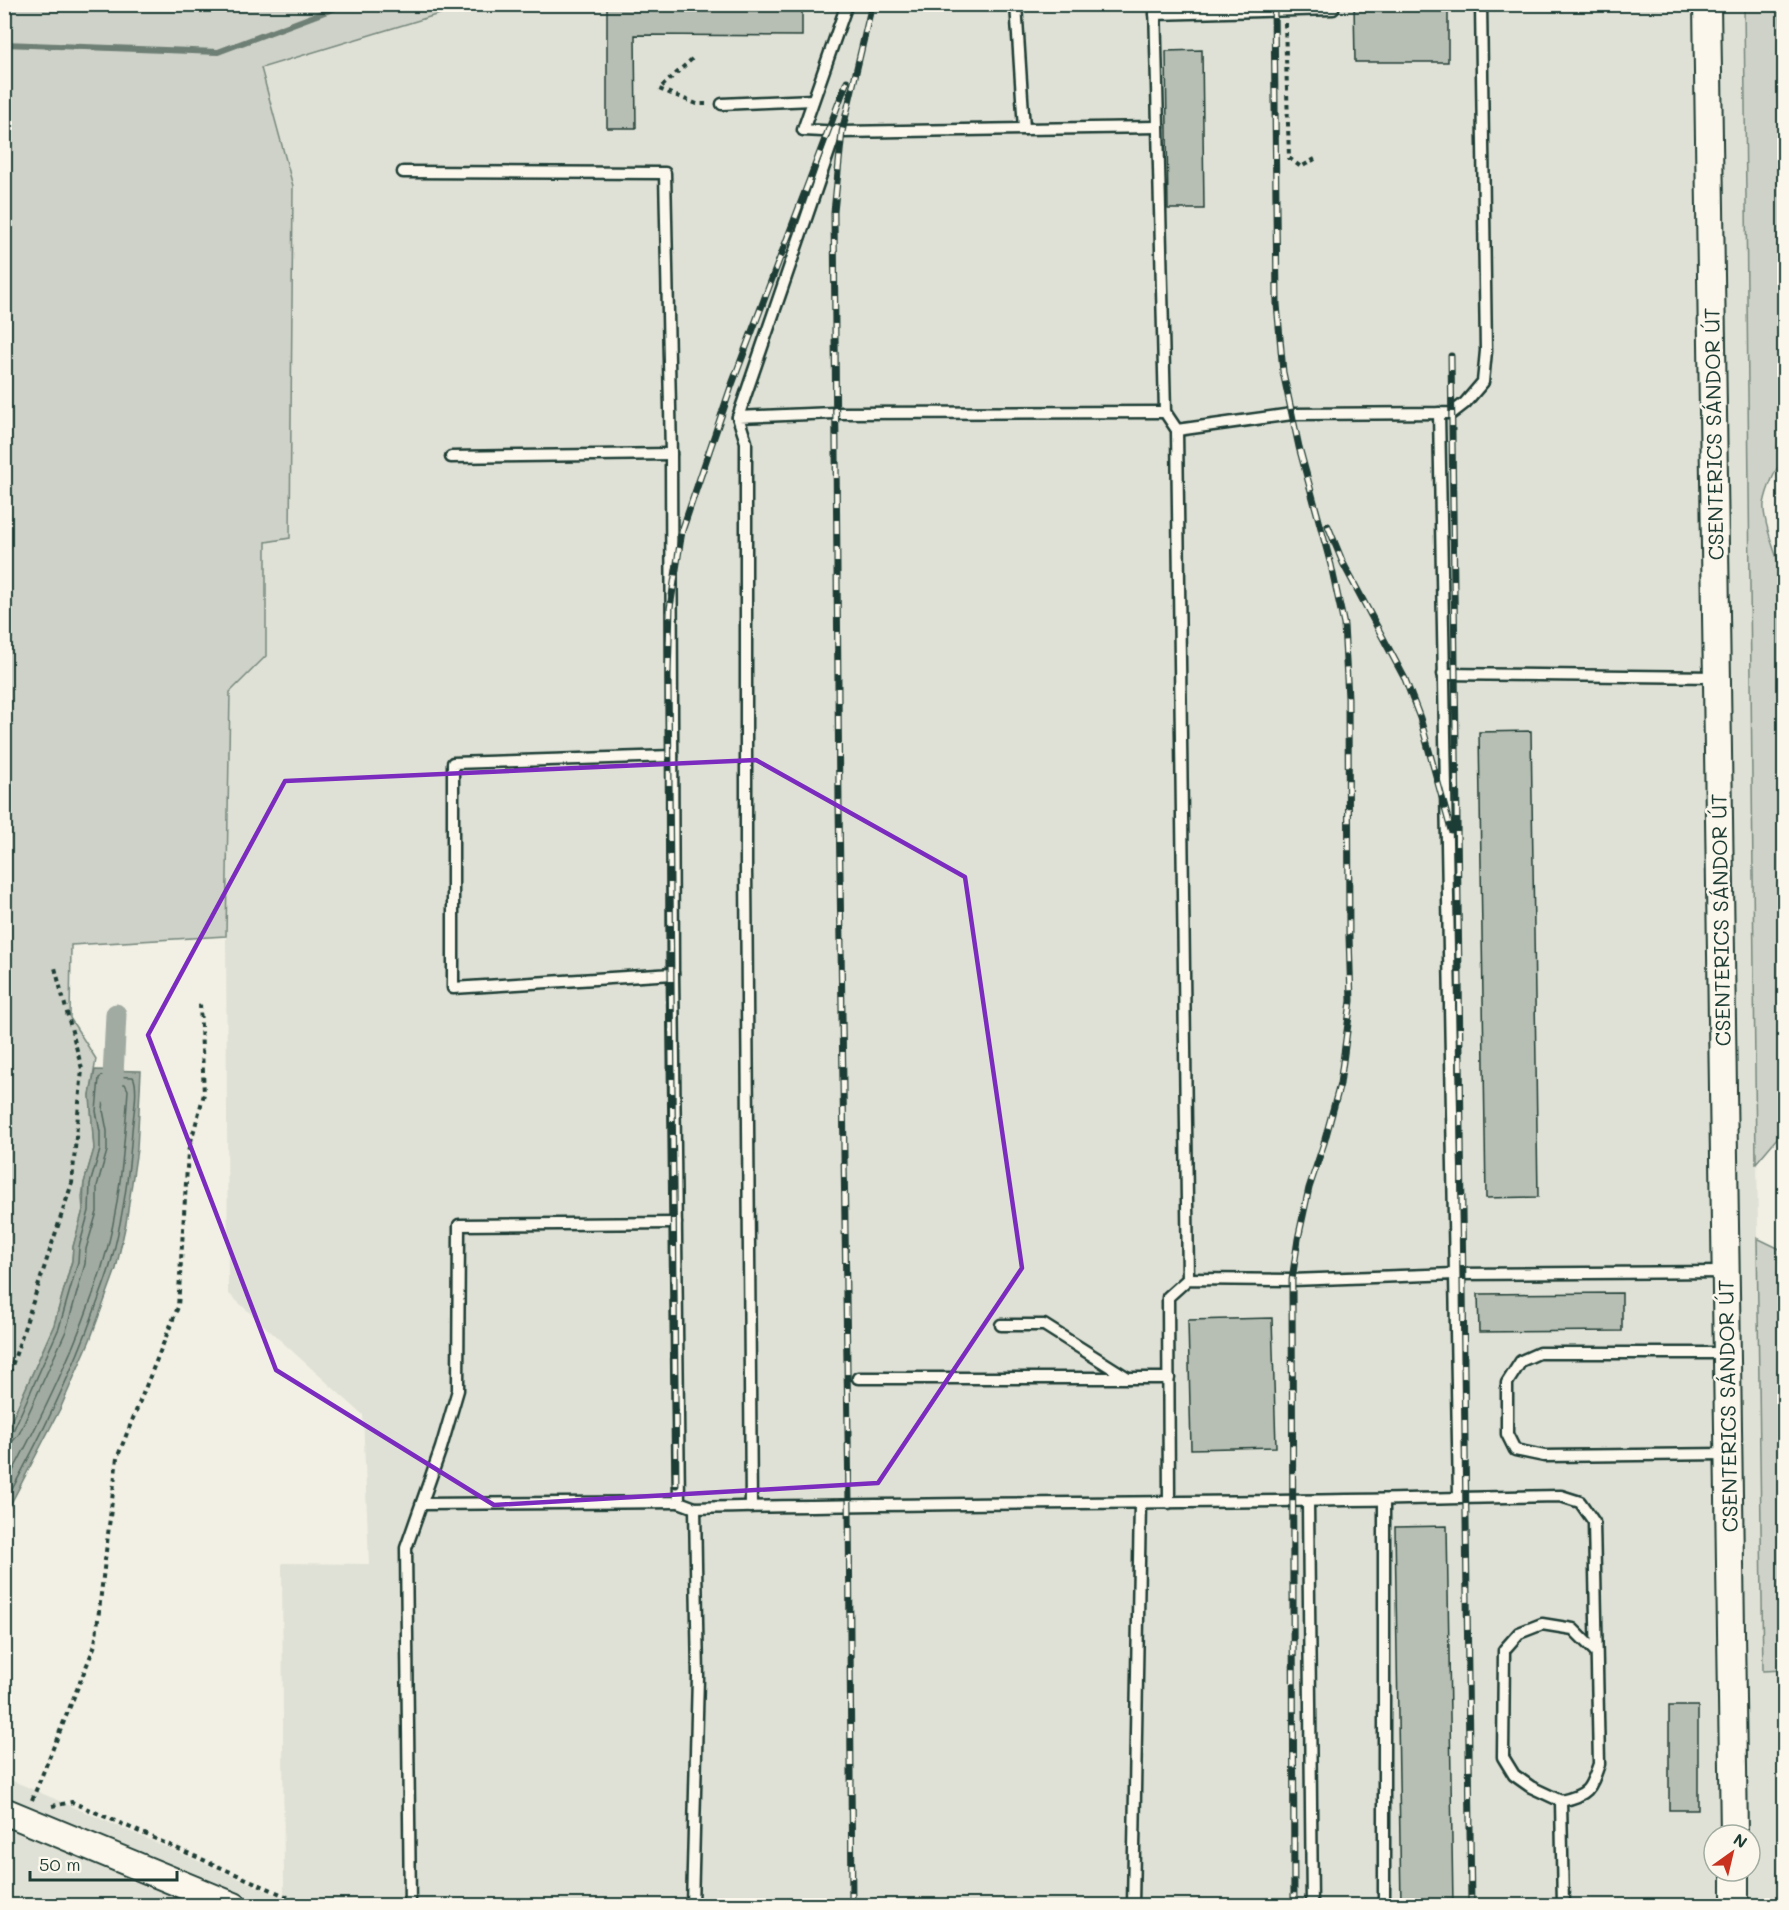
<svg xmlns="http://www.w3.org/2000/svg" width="1789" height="1910" font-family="Mali,sans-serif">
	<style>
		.built { fill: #e0e1d6; fill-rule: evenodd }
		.green { fill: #cfd2c8; stroke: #77887e; stroke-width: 1.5 }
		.water { fill: #a2aba1; stroke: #6e7f75; stroke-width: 1.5 }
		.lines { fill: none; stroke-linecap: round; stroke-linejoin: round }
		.shore { stroke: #536960; stroke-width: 1.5 }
		.stream { stroke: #6e7f75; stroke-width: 6 }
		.canal { stroke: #a2aba1; stroke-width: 21 }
		.building { fill: #b7beb3; stroke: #1f3d34; stroke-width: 1.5 }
		.service-casing { stroke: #1f3d34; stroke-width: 15 }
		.tertiary-casing { stroke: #1f3d34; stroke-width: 30 }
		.path { stroke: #1f3d34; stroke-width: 4; stroke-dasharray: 4.5 4.5; stroke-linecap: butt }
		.service { stroke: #fbf7ec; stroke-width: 10 }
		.tertiary { stroke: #fbf7ec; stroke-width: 26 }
		.rail-casing { stroke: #1f3d34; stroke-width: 7 }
		.rail { stroke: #fbf7ec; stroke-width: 4.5; stroke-dasharray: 14; stroke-linecap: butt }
		.marked { fill: none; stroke: #7b2cbf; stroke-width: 4.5; stroke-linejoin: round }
		.labels { text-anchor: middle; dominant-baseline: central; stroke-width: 5; stroke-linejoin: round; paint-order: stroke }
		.street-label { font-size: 21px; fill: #1f3d34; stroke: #fbf7ec }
	</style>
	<rect width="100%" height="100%" fill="#f2f0e5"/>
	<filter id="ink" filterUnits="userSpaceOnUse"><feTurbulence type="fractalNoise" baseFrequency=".0167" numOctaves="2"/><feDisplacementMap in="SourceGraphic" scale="12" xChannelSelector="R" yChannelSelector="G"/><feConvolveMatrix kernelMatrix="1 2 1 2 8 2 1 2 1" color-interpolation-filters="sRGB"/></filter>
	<g filter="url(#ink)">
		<path class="built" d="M469,4L1744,5L1763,1670H1784V1905H5L4,1777L284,1898L282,1563L369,1564L363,1415L228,1293L226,936L230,692L266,656L265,542L289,538L293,186L261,68ZM1714,1835H1750V1871H1714Z"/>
		<g class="green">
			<polygon points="5,5 469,5 261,68 293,186 290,538 266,542 266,656 230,692 226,936 71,945 70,1018 96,1059 90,1095 94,1149 84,1183 82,1197 83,1210 73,1247 72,1260 54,1325 5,1435"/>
			<path d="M1744,5H1780L1784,60L1782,226L1784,262V455C1776,470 1767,487 1764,504C1762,521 1778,561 1784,577V1130L1756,1163Z"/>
			<polygon points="1757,1238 1784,1251 1784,1670 1763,1671"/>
		</g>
		<polygon class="water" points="95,1070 141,1071 137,1149 126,1223 116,1269 90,1340 61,1407 5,1515 5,1435 54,1325 72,1261 73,1247 83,1210 84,1183 94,1149 90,1095"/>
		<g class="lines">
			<g class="shore">
				<path d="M4,1435L9,1434L13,1431L59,1328L78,1262L79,1247L89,1211L90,1184L100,1150V1132L96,1111L99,1078L102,1076L133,1077C139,1087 133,1117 132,1131C129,1176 122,1222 110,1266C106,1280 100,1295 95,1309C71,1376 39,1441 4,1504"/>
				<path d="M4,1442L13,1441L19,1434L66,1331L85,1264L86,1249L97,1212V1186L107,1151V1131L103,1110L105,1086L108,1083L125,1084L128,1090C124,1149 120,1210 102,1267C78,1344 42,1417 4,1488"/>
			</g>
			<polyline class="stream" points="4,44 218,52 346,4"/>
			<polyline class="canal" points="112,1097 116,1014"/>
		</g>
		<g class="building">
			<polygon points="607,4 802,4 802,36 635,35 636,128 607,128"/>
			<polygon points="1354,4 1448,4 1448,62 1355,62"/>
			<polygon points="1202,50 1204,209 1168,209 1166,51"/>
			<polygon points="1531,731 1538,1197 1486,1198 1479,732"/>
			<polygon points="1622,1293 1622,1331 1479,1332 1478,1294"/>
			<polygon points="1272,1318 1276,1447 1191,1449 1188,1320"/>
			<polygon points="1447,1526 1453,1905 1401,1905 1395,1527"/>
			<rect x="1669" y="1706" width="29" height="104"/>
		</g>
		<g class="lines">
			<defs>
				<g id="service">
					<polyline points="847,4 803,130 842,132 1024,129"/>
					<polyline points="1016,4 1024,129 1158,127"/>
					<polyline points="1155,4 1165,412 1177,430 1188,1279"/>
					<polyline points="1155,14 1333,9"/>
					<polyline points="722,104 813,100"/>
					<polyline points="403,172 665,173 671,454 673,974 679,1502 423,1504"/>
					<polyline points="1439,413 1455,1274 1725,1272"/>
					<polyline points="738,417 836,131"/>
					<polyline points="1177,430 1292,414 1452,413 1465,403 1483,382 1486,351 1481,4"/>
					<polyline points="451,457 671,454"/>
					<polyline points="1443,674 1717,677"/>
					<polyline points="672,756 453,763 453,988 673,974"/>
					<polyline points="1001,1325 1044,1325 1128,1378"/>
					<polyline points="1726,1353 1539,1353 1521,1361 1507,1383 1507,1434 1515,1450 1544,1456 1728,1454"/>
					<polyline points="858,1378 1169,1378"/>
					<path d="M1459,1498L1561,1496L1580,1502L1594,1522L1599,1764C1590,1790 1588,1795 1561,1801L1563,1906"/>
					<polyline points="1384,1500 1384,1906"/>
					<path d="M679,1502L695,1508C950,1502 1204,1504 1459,1498L1455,1274L1292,1280L1188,1279L1168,1297L1169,1503"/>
					<polyline points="1308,1502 1312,1906"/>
					<polyline points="751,1507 746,870 746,442 738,417 834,413 1165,412"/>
					<polyline points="1561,1801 1531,1787 1514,1775 1503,1757 1504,1650 1519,1633 1542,1624 1573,1629 1596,1652"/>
					<polyline points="410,1906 406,1548 441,1448 458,1390 459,1225 676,1223"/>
					<polyline points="692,1906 698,1677 695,1508"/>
					<polyline points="1133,1906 1140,1503"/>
				</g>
				<g id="tertiary">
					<polyline points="1707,4 1734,1835"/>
					<polyline points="4,1811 234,1906"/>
					<polyline points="1735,1871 1735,1906"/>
				</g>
			</defs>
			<use href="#service" class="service-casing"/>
			<use href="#tertiary" class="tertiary-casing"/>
			<g class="path">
				<polyline points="1285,23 1289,158 1301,167 1315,159"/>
				<polyline points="692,59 659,89 697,104 710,104"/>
				<polyline points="4,1390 72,1183 82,1069 54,964"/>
				<polyline points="32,1800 95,1645 117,1458 178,1307 188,1152 204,1094 200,1004"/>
				<polyline points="52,1806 72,1802 308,1906"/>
			</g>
			<use href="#service" class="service"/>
			<use href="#tertiary" class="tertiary"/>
			<defs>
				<g id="rail">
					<polyline points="1274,4 1277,304 1283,372 1299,447 1331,565 1344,625 1348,698 1349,936 1351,1001 1340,1084 1324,1143 1309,1188 1298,1239 1292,1280 1294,1906"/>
					<polyline points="1451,356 1471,1906"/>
					<polyline points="1328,526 1343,563 1405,679 1420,718 1451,830"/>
					<polyline points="676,1485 668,677 670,608 682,531 731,387 847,81"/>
					<polyline points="852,1906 849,1504 839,805 834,212 842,132 872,4"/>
				</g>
			</defs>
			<use href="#rail" class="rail-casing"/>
			<use href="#rail" class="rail"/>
		</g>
	</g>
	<path class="marked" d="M756,760L965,877L1022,1268L878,1483L494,1505L276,1370L148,1035L285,781Z"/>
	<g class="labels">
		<g class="street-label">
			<text transform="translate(1713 434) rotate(-91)">CSENTERICS SÁNDOR ÚT</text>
			<text transform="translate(1720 920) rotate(-91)">CSENTERICS SÁNDOR ÚT</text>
			<text transform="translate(1727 1406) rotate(-91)">CSENTERICS SÁNDOR ÚT</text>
		</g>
	</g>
	<rect width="1789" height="1910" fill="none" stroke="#fbf7ec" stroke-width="24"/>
	<rect x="12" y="12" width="1765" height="1886" fill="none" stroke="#1f3d34" stroke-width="2" filter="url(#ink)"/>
	<g transform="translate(1732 1853) rotate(34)"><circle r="28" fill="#fbf7ec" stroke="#a3ada2" stroke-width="1.5"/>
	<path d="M0-4.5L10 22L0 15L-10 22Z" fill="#c8321e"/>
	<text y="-9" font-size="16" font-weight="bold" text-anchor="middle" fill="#1f3d34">N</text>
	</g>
	<path d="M30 1871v9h147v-9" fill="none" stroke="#1f3d34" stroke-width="3"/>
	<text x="39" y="1871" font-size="18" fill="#1f3d34" stroke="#fbf7ec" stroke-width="4.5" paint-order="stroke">50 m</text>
</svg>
